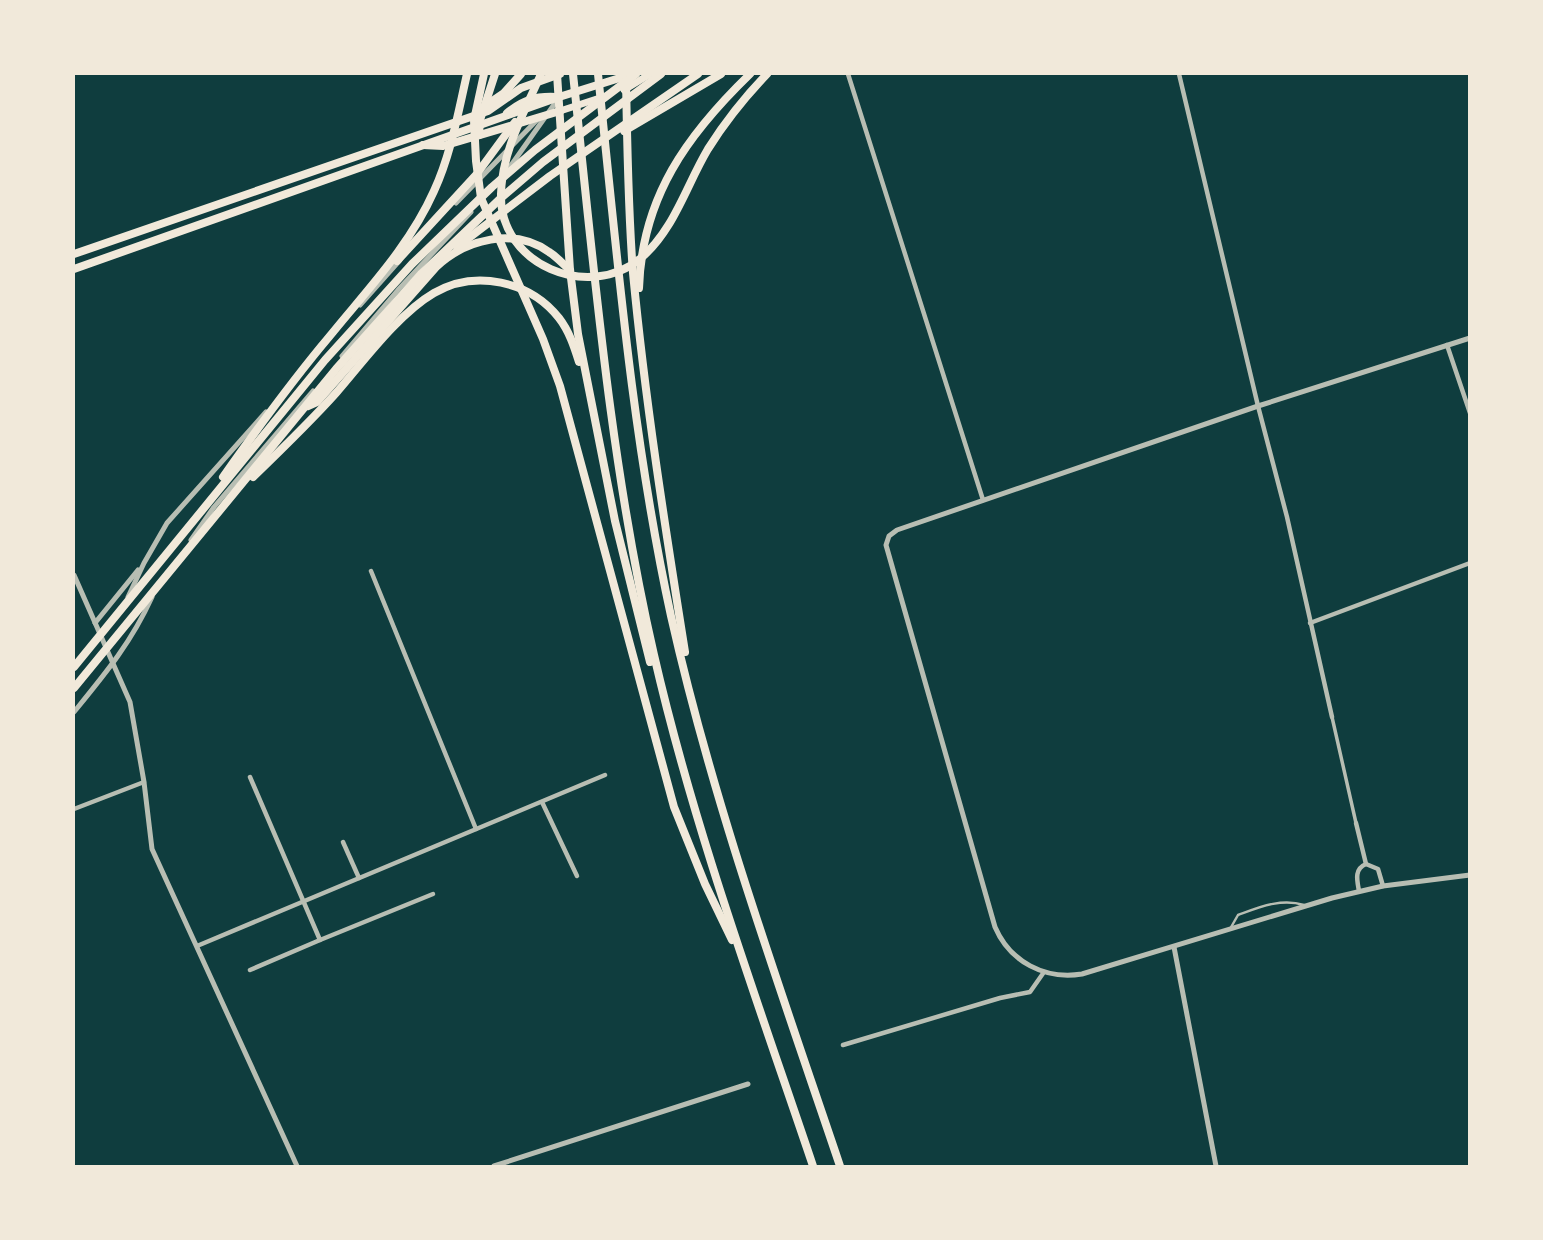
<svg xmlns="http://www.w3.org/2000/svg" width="1543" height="1240" font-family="Montserrat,sans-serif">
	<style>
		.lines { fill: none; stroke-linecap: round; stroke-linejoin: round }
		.service { stroke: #b8beb3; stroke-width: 2.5 }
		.pedestrian { stroke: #b8beb3; stroke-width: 3.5 }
		.minor { stroke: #b8beb3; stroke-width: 4.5 }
		.tertiary { stroke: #b8beb3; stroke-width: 5 }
		.primary { stroke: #f1e9da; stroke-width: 7 }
		.trunk { stroke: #f1e9da; stroke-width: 8 }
		.motorway { stroke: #f1e9da; stroke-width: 8 }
	</style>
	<rect width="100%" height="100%" fill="#0f3d3e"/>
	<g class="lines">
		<path class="service" d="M1230,929L1238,915C1260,907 1281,898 1304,905"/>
		<polyline class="pedestrian" points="1332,717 1356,823"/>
		<g class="minor">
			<polyline points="848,74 983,500"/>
			<polyline points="1179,74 1258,406 1287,517 1332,717"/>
			<polyline points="1447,345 1470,413"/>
			<polyline points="371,571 476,829"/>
			<polyline points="1310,623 1470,563"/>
			<polyline points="250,777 320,940 250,970"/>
			<polyline points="542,802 577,876"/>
			<polyline points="74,809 144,782"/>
			<polyline points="1356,823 1366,864"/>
			<polyline points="343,842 359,878"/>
			<path d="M1359,891C1357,880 1354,869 1366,864L1378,869L1383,886"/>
			<polyline points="320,940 433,894"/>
			<polyline points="197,946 605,775"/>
			<polyline points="843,1045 1000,998 1030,992 1044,972"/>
		</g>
		<g class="tertiary">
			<polyline points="507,171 558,99"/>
			<polyline points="456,203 537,120"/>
			<polyline points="360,305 400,260"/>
			<path d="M1470,338L1258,406L897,530L889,536L886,545L995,927C1010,962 1045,980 1082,974L1332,898L1383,886L1470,875"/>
			<polyline points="342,356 398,290 471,212"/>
			<polyline points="191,540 214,507 313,391"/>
			<polyline points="74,575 130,702 144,782 152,849 297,1166"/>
			<polyline points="128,597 144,563 167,523 266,412"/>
			<polyline points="95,623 138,570"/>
			<path d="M74,712C105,674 131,643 152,597"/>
			<polyline points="1174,947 1216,1166"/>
			<polyline points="494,1166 748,1084"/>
		</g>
		<g class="primary">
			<polyline points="624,90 650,74"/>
			<polyline points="560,111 606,96"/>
		</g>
		<g class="trunk">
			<polyline points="482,108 504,93 521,74"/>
			<path d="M507,113C523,100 535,96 556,97"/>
			<polyline points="74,254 488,111 521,88 560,74"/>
			<polyline points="74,269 559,97 626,76 626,74"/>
		</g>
		<g class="motorway">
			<polyline points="484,74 474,120 476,161 481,198 543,339 560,386 674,807 705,884 732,940"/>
			<path d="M541,74C524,113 502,151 501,194C499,265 589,302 641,258C674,230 686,186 708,149C725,122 745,97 767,74"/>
			<polyline points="557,74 570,270 578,334 615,521 650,662"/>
			<path d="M573,74C594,268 610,464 654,655C694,829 756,997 813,1166"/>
			<path d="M598,74C617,255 632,437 671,616C713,803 779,985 840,1166"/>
			<path d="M626,77C627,142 628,208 633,273C645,400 665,526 685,652"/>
			<polyline points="624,131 721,74"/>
			<polyline points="479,135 480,120 495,74"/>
			<polyline points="423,145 443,146 560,111"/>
			<polyline points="457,247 550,176 698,74"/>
			<polyline points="397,261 476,175 515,122"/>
			<path d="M639,288C642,197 687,135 750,74"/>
			<path d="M308,406L317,402L436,267C466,239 514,227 549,252C557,257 563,264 570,270"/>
			<path d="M223,477C257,429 291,382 329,337C367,290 409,247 434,191C451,154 458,113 467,74"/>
			<path d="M253,477C282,449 310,422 336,393C363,362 398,314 434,293C475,269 530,281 559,318C569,331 574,346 579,362"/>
			<polyline points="74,667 325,360 412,264 492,187 535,150 636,74"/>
			<polyline points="74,688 336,369 421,274 501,198 543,162 661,74"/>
		</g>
	</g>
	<rect width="1543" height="1240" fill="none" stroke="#f1e9da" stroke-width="150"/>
</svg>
